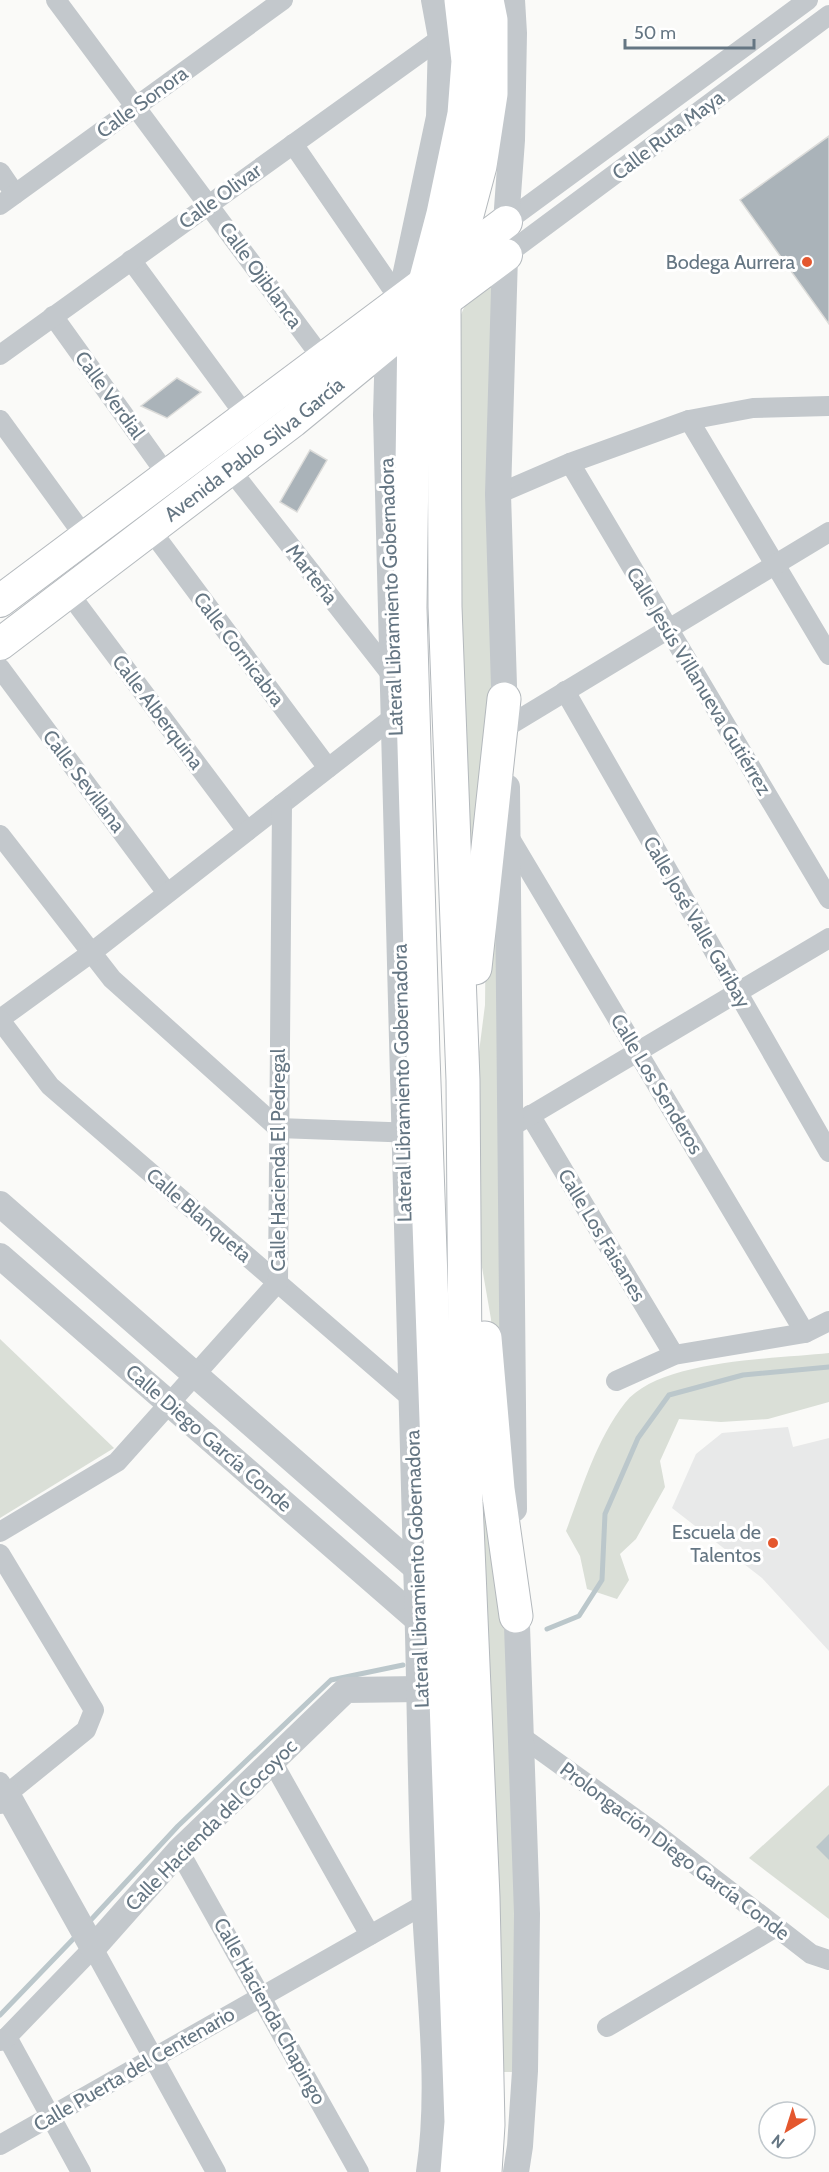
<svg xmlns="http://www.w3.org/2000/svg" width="829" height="2172" font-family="Cabin,sans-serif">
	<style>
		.built { fill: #e8e9e9 }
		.green { fill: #dadfd7 }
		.water { fill: #bbc7cb }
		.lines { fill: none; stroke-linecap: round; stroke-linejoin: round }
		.stream { stroke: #bbc7cb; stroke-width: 5 }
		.building { fill: #aab3b9; stroke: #dcdcda; stroke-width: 1.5 }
		.primary-casing { stroke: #b5babe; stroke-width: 34 }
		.trunk-casing { stroke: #b4b9bd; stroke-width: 35 }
		.minor { stroke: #c3c8cc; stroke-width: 20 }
		.tertiary { stroke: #c3c8cc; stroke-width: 26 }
		.primary { stroke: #fff; stroke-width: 32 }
		.trunk { stroke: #fff; stroke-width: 33 }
		.poi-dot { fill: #e4572e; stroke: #fff; stroke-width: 2 }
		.labels { text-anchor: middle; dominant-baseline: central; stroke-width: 6; stroke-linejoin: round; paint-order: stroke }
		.street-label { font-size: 20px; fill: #657683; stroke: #fff }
		.poi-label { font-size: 20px; fill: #657683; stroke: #fff; text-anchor: end }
	</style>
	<rect width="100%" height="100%" fill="#fafaf8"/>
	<polygon class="built" points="788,1427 793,1447 829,1438 829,1651 762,1578 672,1508 696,1454 722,1433"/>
	<g class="green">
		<path d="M494,273L495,703L468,905L455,341C461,303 468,299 494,273Z"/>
		<polygon points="486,909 497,909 505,1415 496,1415 491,1319 471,1204 473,1099 485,1005"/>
		<polygon points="0,1339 114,1448 0,1518"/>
		<path d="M829,1353V1402L768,1419L721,1422L679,1419L660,1461L665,1487L636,1539L620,1554L629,1580L617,1599L587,1589L580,1556L566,1531C582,1489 596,1440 625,1403C659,1359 776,1359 829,1353Z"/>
		<polygon points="478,1422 505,1602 518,1915 515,2072 500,2072"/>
		<polygon points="829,1785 829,1919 749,1858"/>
	</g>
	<polygon class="water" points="829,1834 829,1860 816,1847"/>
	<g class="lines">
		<g class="stream">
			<polyline points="547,1629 579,1616 602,1580 605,1514 638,1438 669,1395 743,1375 829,1367"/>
			<polyline points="88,1923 178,1826 331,1680 403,1665"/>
			<polyline points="0,2015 78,1934"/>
		</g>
	</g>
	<g class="building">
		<polygon points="829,136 829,324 740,200"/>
		<polygon points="177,378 201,392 167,418 141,406"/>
		<polygon points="310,450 327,460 297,512 280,502"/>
	</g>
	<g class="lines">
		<defs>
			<g id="primary">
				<polyline points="0,601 506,222"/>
				<path id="s1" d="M0,644L293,421L388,343L506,255"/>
			</g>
			<g id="trunk">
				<polyline points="475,968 504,699"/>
				<polyline points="485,1338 498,1489 516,1616"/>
				<polyline points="457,2172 461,2122 423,1055 410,608 414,324 443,214 464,114 468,61 461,0"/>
				<polyline points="485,2172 488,2125 483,1897 466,1502 463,1080 445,607 444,301 480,166 491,94 491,20 487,0"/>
			</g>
		</defs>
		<use href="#primary" class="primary-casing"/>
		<use href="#trunk" class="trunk-casing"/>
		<g class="minor">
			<polyline points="56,0 322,358"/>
			<polyline points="293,144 400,300"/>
			<polyline points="0,172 15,194"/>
			<polyline points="0,205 283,0"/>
			<polyline points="506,222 808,0"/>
			<polyline points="506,255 829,15"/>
			<polyline points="131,260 245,415"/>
			<polyline points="53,316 167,475"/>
			<polyline points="0,355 441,38"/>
			<polyline points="0,420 85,537"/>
			<polyline points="689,420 829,655"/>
			<polyline points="570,463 829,899"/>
			<polyline points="230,469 394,678"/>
			<polyline points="498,494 570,463 689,420 753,408 829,406"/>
			<polyline points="150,529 328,768"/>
			<polyline points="68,592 247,831"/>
			<polyline points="0,668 167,893"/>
			<polyline points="565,691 829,1152"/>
			<polyline points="505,728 829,532"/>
			<polyline points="0,835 112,979 278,1128 416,1133"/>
			<polyline points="508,835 805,1333"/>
			<polyline points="0,1019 91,953 395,716"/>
			<polyline points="0,1020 50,1086 411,1398"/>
			<polyline points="530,1115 674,1355"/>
			<polyline points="511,1127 829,938"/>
			<polyline points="616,1381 674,1355 805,1333 829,1321"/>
			<polyline points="0,1532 117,1462 278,1282 282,804"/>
			<polyline points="0,1554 94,1710 86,1730 7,1794 0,1782"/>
			<polyline points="522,1737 651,1830 811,1954 829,1960"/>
			<polyline points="273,1763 370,1935"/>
			<polyline points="179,1851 359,2172"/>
			<polyline points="607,2027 776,1927"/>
			<polyline points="7,2037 81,2172"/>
			<polyline points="0,2041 7,2037 93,1948 216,2172"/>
			<polyline points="0,2145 425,1904"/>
		</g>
		<g class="tertiary">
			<polyline points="505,718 498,494 506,222 512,140 514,33 512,0"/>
			<polyline points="507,787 514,1509"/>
			<polyline points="0,1204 416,1568"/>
			<polyline points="0,1256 418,1620"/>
			<polyline points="0,1801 7,1794 93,1948 179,1851 346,1690 421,1689"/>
			<path d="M429,2172C442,2085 429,1995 425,1908C420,1793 420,1678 416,1563C403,1180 398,798 386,415L388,343L400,300L439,117L441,38L434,0"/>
			<polyline points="516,2172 520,2146 525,2071 527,1914 516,1597"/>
		</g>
		<use href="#primary" class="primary"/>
		<use href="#trunk" class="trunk"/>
	</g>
	<g class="poi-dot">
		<circle cx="807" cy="262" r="6"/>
		<circle cx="773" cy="1543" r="6"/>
	</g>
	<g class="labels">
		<g class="street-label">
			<text transform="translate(142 102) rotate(-36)">Calle Sonora</text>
			<text transform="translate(668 135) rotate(-37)">Calle Ruta Maya</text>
			<text transform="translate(220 196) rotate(-36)">Calle Olivar</text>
			<text transform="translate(261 275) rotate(54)">Calle Ojiblanca</text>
			<text transform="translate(110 395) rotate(54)">Calle Verdial</text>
			<text stroke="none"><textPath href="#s1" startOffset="320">Avenida Pablo Silva García</textPath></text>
			<text transform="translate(312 574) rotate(52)">Marteña</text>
			<text transform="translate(391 597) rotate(-92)">Lateral Libramiento Gobernadora</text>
			<text transform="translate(239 649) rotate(53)">Calle Cornicabra</text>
			<text transform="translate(699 681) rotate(59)">Calle Jesús Villanueva Gutiérrez</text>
			<text transform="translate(158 712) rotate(53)">Calle Alberquina</text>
			<text transform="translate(84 781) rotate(53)">Calle Sevillana</text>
			<text transform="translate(697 922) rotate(60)">Calle José Valle Garibay</text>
			<text transform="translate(402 1083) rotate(-91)">Lateral Libramiento Gobernadora</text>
			<text transform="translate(657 1084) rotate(59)">Calle Los Senderos</text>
			<text transform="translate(278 1160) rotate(-90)">Calle Hacienda El Pedregal</text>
			<text transform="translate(199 1215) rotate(41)">Calle Blanqueta</text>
			<text transform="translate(602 1235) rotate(59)">Calle Los Faisanes</text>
			<text transform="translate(209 1438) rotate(41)">Calle Diego García Conde</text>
			<text transform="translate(417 1569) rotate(-92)">Lateral Libramiento Gobernadora</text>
			<text transform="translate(211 1825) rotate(-45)">Calle Hacienda del Cocoyoc</text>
			<text transform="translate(675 1851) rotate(37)">Prolongación Diego García Conde</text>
			<text transform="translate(270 2011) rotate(61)">Calle Hacienda Chapingo</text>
			<text transform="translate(134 2069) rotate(-30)">Calle Puerta del Centenario</text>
		</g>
		<g class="poi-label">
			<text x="795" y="262">Bodega Aurrera</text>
			<text x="761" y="1532">Escuela de<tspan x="761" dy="23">Talentos</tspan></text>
		</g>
	</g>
	<g transform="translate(787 2130) rotate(218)"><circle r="28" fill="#ffffff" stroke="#c1c8cd" stroke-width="1.5"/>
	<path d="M0-4.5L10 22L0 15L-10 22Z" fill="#e4572e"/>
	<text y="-9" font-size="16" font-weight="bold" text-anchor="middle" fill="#657683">N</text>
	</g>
	<path d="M625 39v9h129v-9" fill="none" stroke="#657683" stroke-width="3"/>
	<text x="634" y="39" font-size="18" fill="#657683" stroke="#ffffff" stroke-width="4.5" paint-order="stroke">50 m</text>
</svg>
